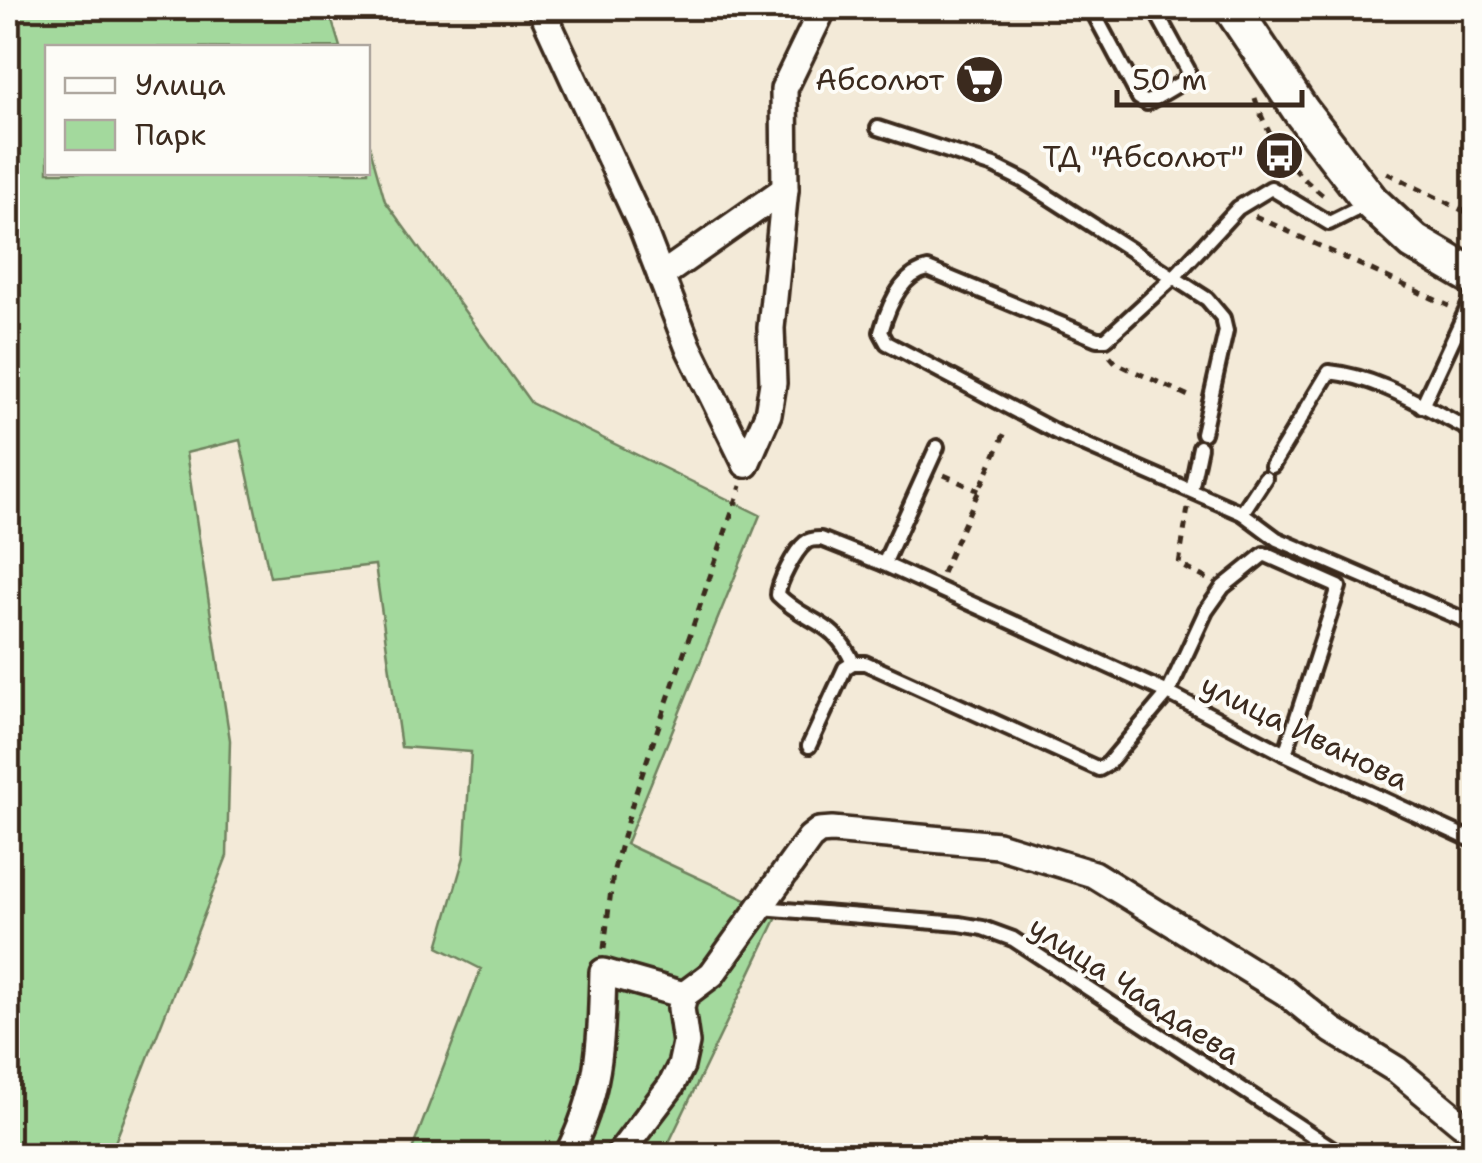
<svg xmlns="http://www.w3.org/2000/svg" width="1482" height="1163" font-family="'Shantell Sans',sans-serif">
	<style>
		.green { fill: #a3d99d; stroke: #6f825e; stroke-width: 2.5 }
		.lines { fill: none; stroke-linecap: round; stroke-linejoin: round }
		.service-casing { stroke: #3b2a1e; stroke-width: 20 }
		.minor-casing { stroke: #3b2a1e; stroke-width: 32 }
		.secondary-casing { stroke: #3b2a1e; stroke-width: 42 }
		.path { stroke: #3b2a1e; stroke-width: 5; stroke-dasharray: 8 8; stroke-linecap: butt }
		.service { stroke: #fdfcf7; stroke-width: 12 }
		.minor { stroke: #fdfcf7; stroke-width: 25 }
		.secondary { stroke: #fdfcf7; stroke-width: 35 }
		.labels { text-anchor: middle; dominant-baseline: central; stroke-width: 8; stroke-linejoin: round; paint-order: stroke }
		.poi-label { font-size: 30px; fill: #3b2a1e; stroke: #fdfcf7; text-anchor: end }
		.street-label { font-size: 30px; fill: #3b2a1e; stroke: #fdfcf7 }
	</style>
	<rect width="100%" height="100%" fill="#f3ead8"/>
	<filter id="ink" filterUnits="userSpaceOnUse"><feTurbulence type="fractalNoise" baseFrequency=".01" numOctaves="2"/><feDisplacementMap in="SourceGraphic" scale="20" xChannelSelector="R" yChannelSelector="G"/><feConvolveMatrix kernelMatrix="1 2 1 2 8 2 1 2 1" color-interpolation-filters="sRGB"/></filter>
	<g filter="url(#ink)">
		<polygon class="green" points="8,8 328,8 340,47 48,48 48,172 368,172 368,141 385,201 531,403 760,515 626,844 778,915 663,1155 410,1155 481,969 438,947 464,857 471,752 401,747 375,565 270,577 240,440 186,453 230,740 227,856 110,1155 8,1155"/>
		<g class="lines">
			<defs>
				<g id="service">
					<polyline points="1091,8 1139,98 1147,103 1186,80 1188,70 1154,8"/>
					<polyline points="878,128 994,166 1024,181 1207,299 1223,318 1226,331 1203,433"/>
					<path d="M1369,203L1329,223L1271,188L1238,208L1175,276L1106,339H1097L928,269C901,274 888,307 881,332L887,343L1058,433L1242,513L1277,539L1474,624"/>
					<polyline points="1422,406 1474,294"/>
					<polyline points="937,447 884,564 1168,693 1285,754 1474,841"/>
					<path d="M1272,466L1329,372C1380,377 1429,410 1474,432"/>
					<polyline points="1191,490 1200,447"/>
					<polyline points="1242,513 1265,478"/>
					<path d="M853,663C834,619 808,625 778,595C778,583 795,551 805,543C809,539 816,539 821,539L884,564"/>
					<polyline points="809,746 845,668 853,663 865,663 1099,769 1108,764 1168,693 1206,611 1223,587 1264,554 1339,587 1285,754"/>
					<polyline points="761,908 960,924 983,928 1013,939 1344,1156"/>
				</g>
				<g id="minor">
					<polyline points="541,8 642,227 688,346 746,464"/>
					<polyline points="661,276 785,189"/>
					<polyline points="746,464 768,414 773,383 771,328 785,189 784,89 823,8"/>
					<path d="M567,1156C601,1093 601,1041 603,972L684,995"/>
					<polyline points="618,1156 671,1086 681,1066 686,1043 681,1008 684,995 712,974 810,838 819,831 832,830 998,845 1093,874 1285,992 1332,1030 1397,1070 1461,1123 1474,1131"/>
				</g>
				<polyline id="secondary" points="1232,8 1301,111 1371,202 1414,242 1474,277"/>
			</defs>
			<use href="#service" class="service-casing"/>
			<use href="#minor" class="minor-casing"/>
			<use href="#secondary" class="secondary-casing"/>
			<g class="path">
				<path d="M1255,98C1268,139 1291,171 1325,197"/>
				<polyline points="1387,173 1474,216"/>
				<polyline points="1255,216 1449,306"/>
				<polyline points="1110,356 1116,363 1193,398"/>
				<polyline points="944,475 979,491"/>
				<polyline points="1188,508 1179,564 1207,579"/>
				<polyline points="942,573 1007,428"/>
				<polyline points="604,949 613,873 633,801 741,486"/>
			</g>
			<use href="#service" class="service"/>
			<use href="#minor" class="minor"/>
			<use href="#secondary" class="secondary"/>
		</g>
	</g>
	<defs>
		<symbol id="supermarket-disc" viewBox="-11 -11 22 22"><circle r="9.5" fill="#3b2a1e" stroke="#fdfcf7"/><path d="M-6-5.5h2.5l.6 2H6L4.5 2H-2.5L-4.4-4H-6ZM-1.5 3.2a1.3 1.3 0 1 0 .1 0ZM3 3.2a1.3 1.3 0 1 0 .1 0Z" fill="#fff"/></symbol>
		<symbol id="bus-disc" viewBox="-11 -11 22 22"><circle r="9.5" fill="#3b2a1e" stroke="#fdfcf7"/><path d="M-5-6H5V4H4V6H2V4H-2V6H-4V4H-5ZM-3.5-4V0h7V-4ZM-3.5 1.2v1.5H-2V1.2ZM2 1.2v1.5H3.5V1.2Z" fill="#fff"/></symbol>
	</defs>
	<g fill-rule="evenodd">
		<use href="#supermarket-disc" x="952" y="52" width="55" height="55"/>
		<use href="#bus-disc" x="1252" y="128" width="55" height="55"/>
	</g>
	<g class="labels">
		<g class="poi-label">
			<text x="944" y="79">Абсолют</text>
			<text x="1244" y="156">ТД "Абсолют"</text>
		</g>
		<g class="street-label">
			<text transform="translate(1305 732) rotate(26)">улица Иванова</text>
			<text transform="translate(1135 990) rotate(33)">улица Чаадаева</text>
		</g>
	</g>
	<rect width="1482" height="1163" fill="none" stroke="#fdfcf7" stroke-width="40"/>
	<rect x="20" y="20" width="1442" height="1123" fill="none" stroke="#3b2a1e" stroke-width="4" filter="url(#ink)"/>
	<rect x="45" y="45" width="325" height="130" fill="#fdfcf7" stroke="#afa8a0" stroke-width="2.5"/>
	<rect x="65" y="78" width="50" height="15" fill="#fdfcf7" stroke="#afa8a0" stroke-width="2.5"/>
	<text x="135" y="95" font-size="30" fill="#3b2a1e">Улица</text>
	<rect x="65" y="120" width="50" height="30" fill="#a3d99d" stroke="#afa8a0" stroke-width="2.5"/>
	<text x="135" y="145" font-size="30" fill="#3b2a1e">Парк</text>
	<path d="M1117 90v15h185v-15" fill="none" stroke="#3b2a1e" stroke-width="5"/>
	<text x="1132" y="90" font-size="30" fill="#3b2a1e" stroke="#fdfcf7" stroke-width="8" paint-order="stroke">50 m</text>
</svg>
